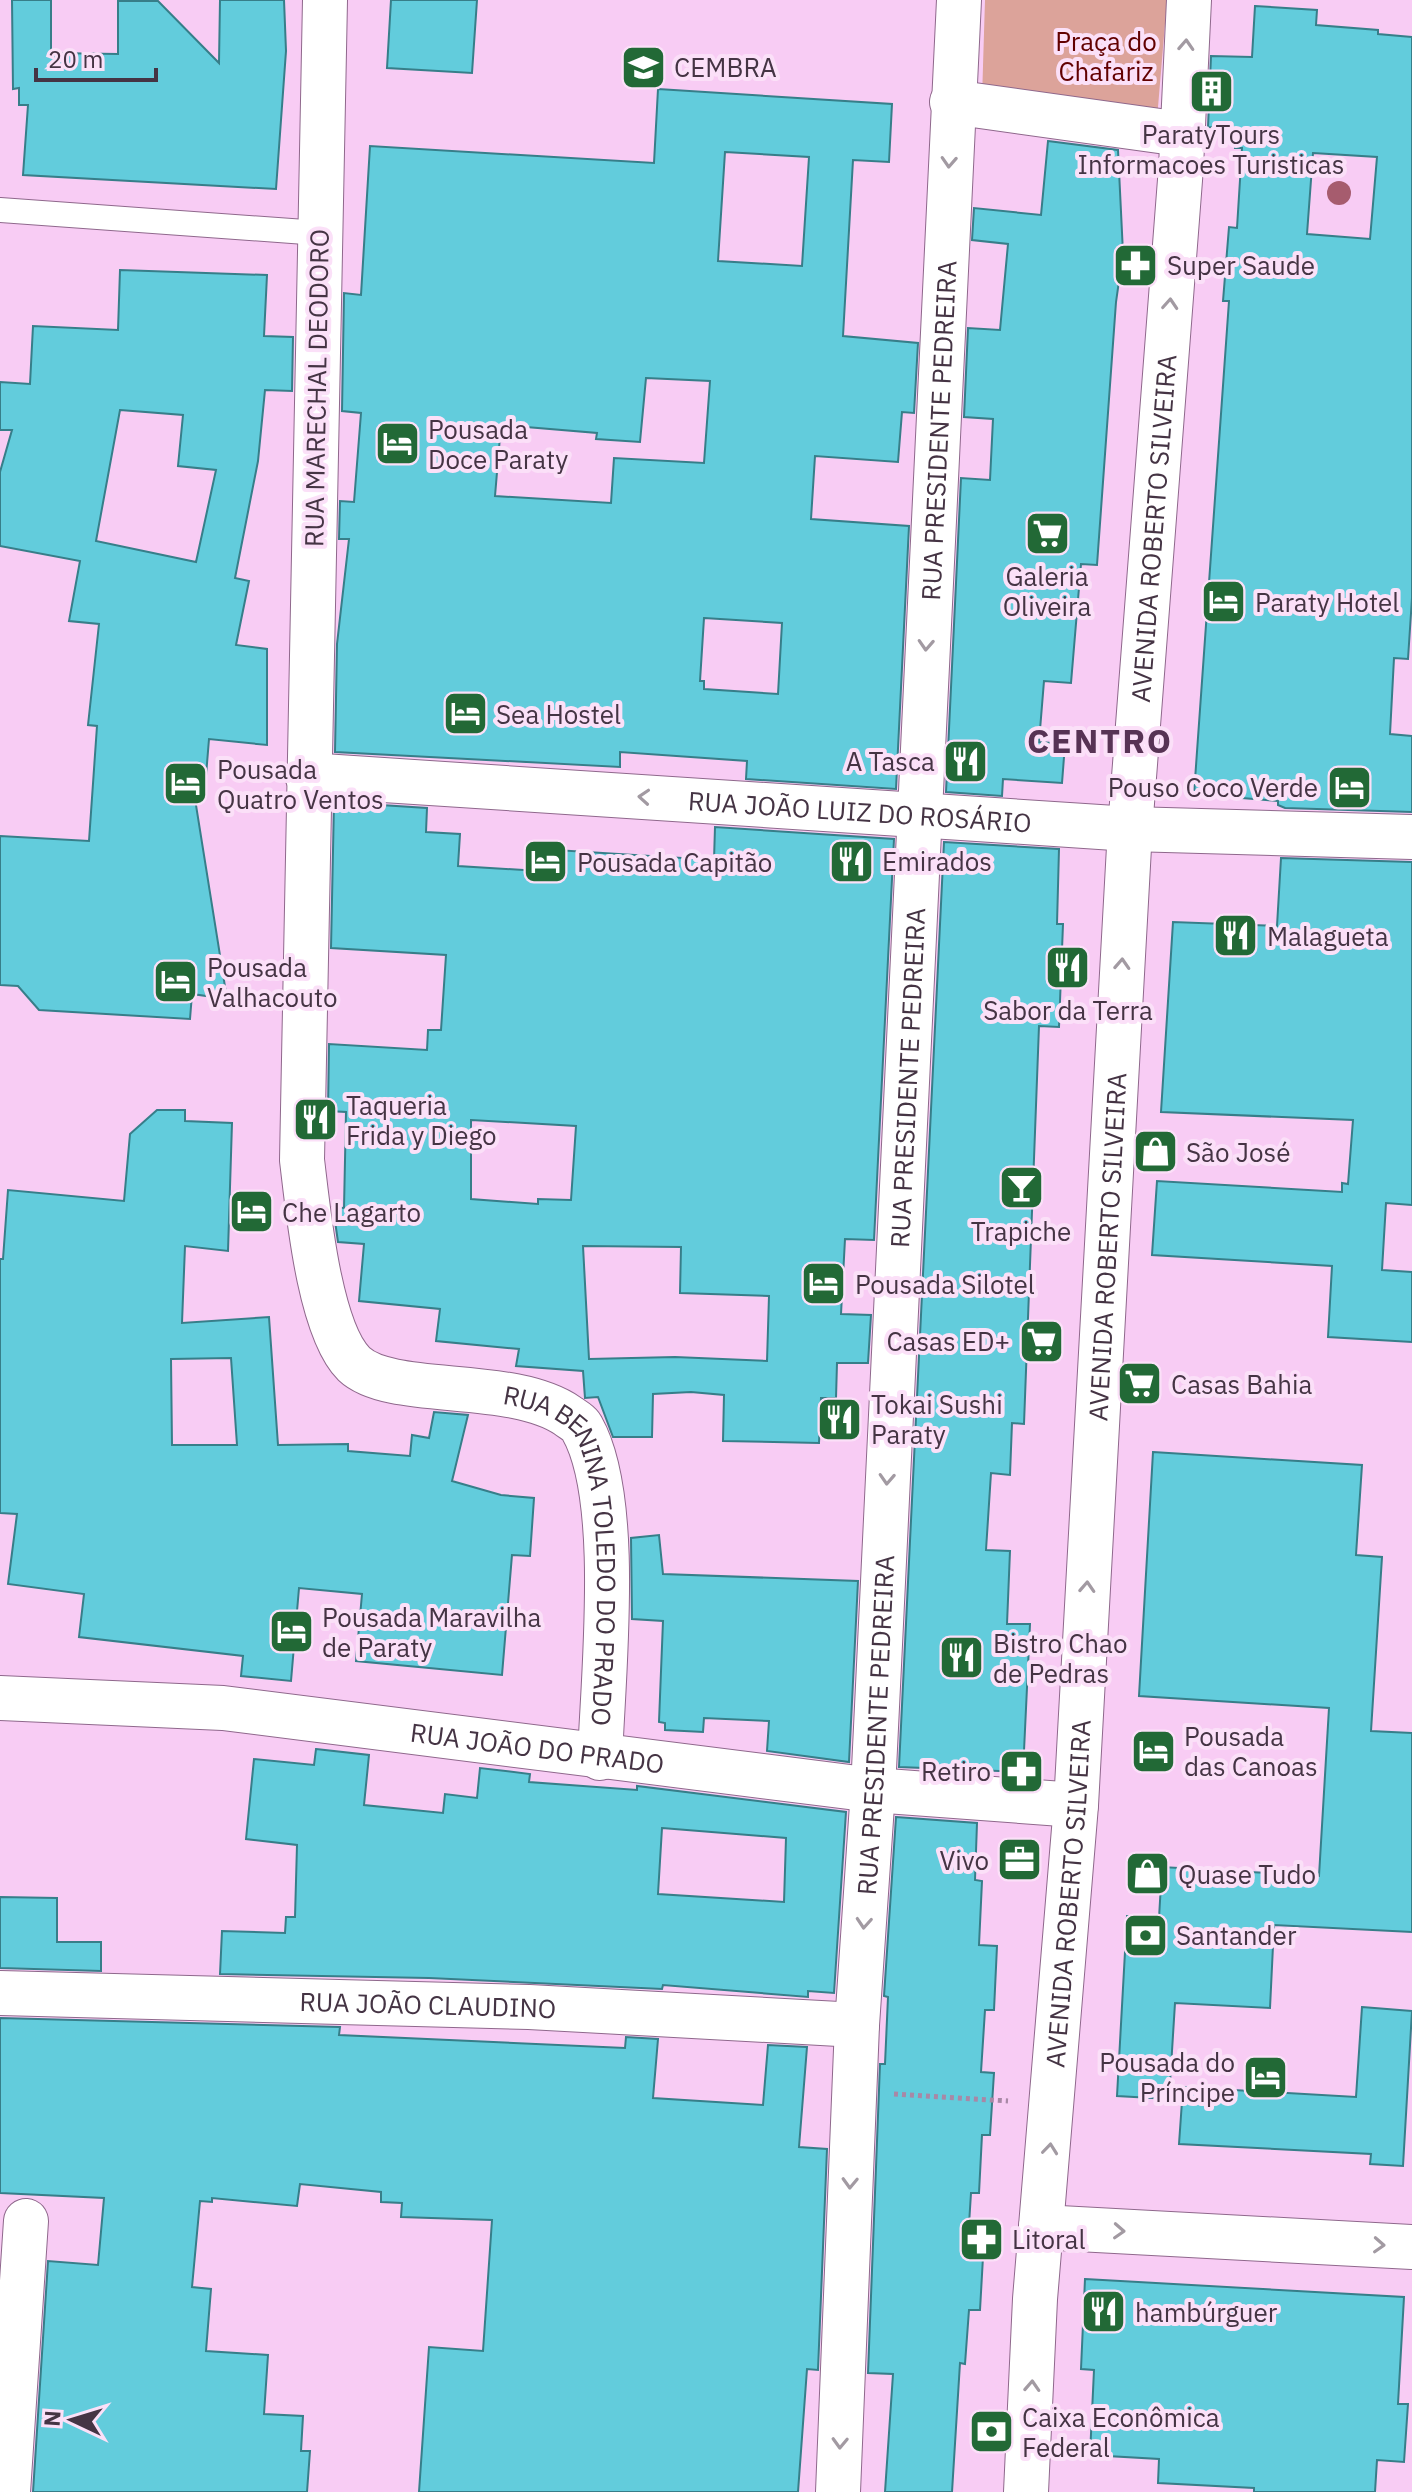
<svg xmlns="http://www.w3.org/2000/svg" width="1412" height="2492" font-family="'IBM Plex Sans',sans-serif">
	<style>
		.green { fill: #dca39a }
		.building { fill: #62ccdc; stroke: #377e89; stroke-width: 2; fill-rule: evenodd }
		.lines { fill: none; stroke-linecap: round; stroke-linejoin: round }
		.service-casing { stroke: #8f688c; stroke-width: 26 }
		.minor-casing { stroke: #8f688c; stroke-width: 46 }
		.tertiary-casing { stroke: #8f688c; stroke-width: 46 }
		.path { stroke: #a888a6; stroke-width: 5; stroke-dasharray: 4 4; stroke-linecap: butt }
		.service { stroke: #fff; stroke-width: 24 }
		.minor { stroke: #fff; stroke-width: 44 }
		.tertiary { stroke: #fff; stroke-width: 44 }
		.tree { fill: #a65c6e }
		.oneway { stroke: #a29aa2 }
		.labels { text-anchor: middle; dominant-baseline: central; stroke-width: 8; stroke-linejoin: round; paint-order: stroke }
		.park-label { font-size: 26px; fill: #620000; stroke: #fbe0f8 }
		.poi-label { font-size: 26px; fill: #453444; stroke: #fbe0f8; text-anchor: start }
		.street-label { font-size: 26px; fill: #453444; stroke: #fbe0f8 }
		.district-label { font-size: 34px; font-weight: bold; letter-spacing: 2px; fill: #573354; stroke: #fbe0f8 }
	</style>
	<rect width="100%" height="100%" fill="#f8ccf4"/>
	<polygon class="green" points="985,0 1167,0 1157,119 982,99"/>
	<g class="building">
		<polygon points="12,0 51,0 51,53 118,54 118,1 158,1 219,63 220,0 284,0 286,51 276,189 23,175 28,105 19,105 19,88 13,89"/>
		<polygon points="391,0 477,0 472,73 387,68"/>
		<path d="M1255,6L1317,10L1316,25L1378,30V34L1412,37V598L1408,659L1394,658L1390,734L1412,736V812L1285,808L1278,805V801L1194,794L1229,301H1223L1229,227L1237,228L1242,148H1235L1236,129L1208,127L1211,56L1252,57ZM1313,153L1377,157L1370,239L1307,234Z"/>
		<path d="M658,89L892,104L889,162L853,160L843,336L918,343L914,413L902,412L898,462L815,456L811,519L909,526L896,789L746,779L747,761L620,752V767L335,752L337,644L349,539H339L340,501L354,502L361,413L342,411L344,293L361,295L370,146L654,163ZM725,152L809,157L802,266L718,261ZM646,378L710,381L704,463L614,458L611,503L495,496L501,425L597,433L596,439L640,442ZM704,618L782,623L778,694L704,689V681H700Z"/>
		<polygon points="1048,141 1118,150 1123,253 1116,302 1097,565 1081,564 1071,683 1044,681 1039,742 1065,744 1062,783 1003,779 1002,796 946,792 961,478 990,480 993,419 964,417 968,328 1000,330 1008,244 972,240 974,208 1041,215"/>
		<path d="M120,270L267,275L264,336L293,337L292,391L265,390L258,461L235,578L249,581L236,645L267,649V745L209,739L204,800L195,799L227,999L192,994L190,1019L39,1010L18,986L0,985V836L89,841L97,726L88,725L99,624L69,621L80,561L0,546V472L12,430H0V382L30,384L33,326L118,330ZM120,410L183,415L178,466L216,470L196,562L96,541Z"/>
		<path d="M334,802L427,808L426,832L460,834L458,866L555,872L556,850L714,860L715,827L894,839L874,1240L845,1239L841,1314L871,1315L868,1363H837L836,1398H821L819,1443L723,1441L724,1395L691,1392L653,1394L652,1437H613L598,1397L585,1398L583,1371L516,1366L519,1349L436,1341L440,1309L359,1301L364,1244L338,1242L333,1207L344,1208L346,1112L328,1111L329,1044L427,1050L428,1030H441L446,955L331,948ZM471,1120L576,1126L571,1200L538,1199V1204L471,1199ZM583,1246L681,1247L680,1293L769,1296L767,1361L675,1357L589,1359Z"/>
		<polygon points="944,842 1059,849 1057,924 1063,924 1059,1027 1039,1026 1024,1424 1012,1423 1010,1475 991,1473 986,1550 1010,1551 1007,1624 1030,1624 1023,1772 899,1767"/>
		<polygon points="1281,858 1412,862 1412,1205 1386,1203 1382,1270 1412,1272 1412,1342 1328,1337 1332,1266 1152,1255 1157,1181 1342,1192 1342,1183 1348,1184 1353,1120 1161,1112 1173,922 1277,926"/>
		<path d="M157,1110H185V1121L232,1123L228,1251L185,1246L182,1323L269,1317L278,1445L348,1444V1451L410,1456L412,1435L429,1438L434,1412L468,1415L452,1481L501,1495L534,1498L530,1556L512,1555L502,1675L356,1661L362,1594L299,1588L291,1681L241,1676L243,1656L79,1637L84,1594L8,1584L17,1514L0,1513V1259H3L8,1190L124,1201L130,1134ZM231,1358L237,1445H172L171,1359Z"/>
		<polygon points="1153,1452 1362,1465 1356,1555 1382,1557 1371,1731 1412,1733 1412,1932 1274,1925 1270,2008 1175,2003 1169,2099 1117,2096 1127,1916 1159,1918 1162,1867 1319,1876 1329,1708 1139,1696"/>
		<polygon points="659,1535 663,1574 858,1581 849,1762 767,1751 769,1721 704,1718 703,1732 665,1730 665,1723 659,1722 663,1621 632,1619 631,1538"/>
		<path d="M316,1749L369,1755L364,1805L443,1813L445,1794L477,1798L480,1768L530,1774L529,1782L637,1790V1786L846,1812L834,1993L808,1991V1997L663,1985L662,1989L429,1978L220,1974L222,1931L285,1933L286,1917H295L297,1845L246,1839L254,1759L314,1765ZM662,1828L786,1838L784,1902L658,1894Z"/>
		<polygon points="896,1817 977,1823 975,1880 982,1881 979,1945 997,1946 994,2010 985,2010 981,2072 994,2073 990,2135 982,2135 979,2193 971,2193 967,2256 983,2257 980,2310 969,2310 965,2364 960,2363 952,2492 885,2492 893,2374 868,2373 880,2064 885,2064 888,1997 884,1996"/>
		<polygon points="0,1897 57,1898 57,1942 101,1942 101,1971 0,1968"/>
		<polygon points="1362,2007 1412,2011 1403,2166 1370,2164 1371,2154 1179,2144 1183,2087 1356,2097"/>
		<polygon points="0,2018 340,2027 339,2035 625,2048 626,2037 658,2039 653,2098 763,2105 768,2045 807,2047 799,2147 827,2149 818,2370 807,2369 798,2492 419,2492 429,2347 483,2351 492,2220 401,2217 402,2203 381,2202 381,2192 300,2184 297,2206 212,2198 212,2202 200,2201 192,2287 211,2289 206,2351 268,2355 264,2414 303,2416 301,2451 310,2451 307,2492 33,2492 48,2261 98,2265 104,2198 0,2193"/>
		<polygon points="1085,2279 1404,2297 1398,2404 1408,2404 1404,2462 1377,2460 1375,2492 1254,2492 1254,2488 1158,2483 1159,2459 1090,2455 1094,2370 1081,2369"/>
	</g>
	<g class="lines">
		<defs>
			<polyline id="service" points="0,210 319,233"/>
			<g id="minor">
				<path id="s1" d="M325,0L302,1160C308,1209 319,1329 354,1364C391,1399 512,1377 568,1416C573,1420 580,1423 582,1428C622,1498 603,1674 600,1758"/>
				<polyline points="952,102 1181,134"/>
				<path id="s2" d="M307,775L1130,829L1412,837"/>
				<path id="s3" d="M0,1698L223,1708L873,1790L1076,1805"/>
				<path id="s4" d="M0,1993L529,2007L857,2025"/>
				<polyline points="1041,2227 1412,2247"/>
				<polyline points="8,2492 26,2221"/>
				<path id="s5" d="M838,2492L857,2025L873,1790L959,0"/>
			</g>
			<g id="tertiary">
				<path id="s6" d="M1026,2492L1035,2299L1076,1805L1130,829L1181,167L1189,0"/>
			</g>
		</defs>
		<use href="#service" class="service-casing"/>
		<use href="#minor" class="minor-casing"/>
		<use href="#tertiary" class="tertiary-casing"/>
		<polyline class="path" points="894,2094 1008,2101"/>
		<use href="#service" class="service"/>
		<use href="#minor" class="minor"/>
		<use href="#tertiary" class="tertiary"/>
	</g>
	<circle class="tree" cx="1339" cy="193" r="12"/>
	<defs><path id="oneway-chevron" d="M-2-3.5L2.5 0L-2 3.5" fill="none" stroke-width="1.6" stroke-linecap="round" stroke-linejoin="round" transform="scale(2)"/></defs>
	<g class="oneway">
		<use href="#oneway-chevron" transform="translate(1186 45) rotate(-87)"/>
		<use href="#oneway-chevron" transform="translate(949 162) rotate(93)"/>
		<use href="#oneway-chevron" transform="translate(1170 304) rotate(-86)"/>
		<use href="#oneway-chevron" transform="translate(926 645) rotate(93)"/>
		<use href="#oneway-chevron" transform="translate(644 797) rotate(-176)"/>
		<use href="#oneway-chevron" transform="translate(1122 964) rotate(-87)"/>
		<use href="#oneway-chevron" transform="translate(887 1479) rotate(93)"/>
		<use href="#oneway-chevron" transform="translate(1087 1587) rotate(-87)"/>
		<use href="#oneway-chevron" transform="translate(864 1923) rotate(94)"/>
		<use href="#oneway-chevron" transform="translate(1050 2149) rotate(-84)"/>
		<use href="#oneway-chevron" transform="translate(850 2183) rotate(92)"/>
		<use href="#oneway-chevron" transform="translate(1119 2231) rotate(3)"/>
		<use href="#oneway-chevron" transform="translate(1379 2245) rotate(3)"/>
		<use href="#oneway-chevron" transform="translate(1032 2386) rotate(-87)"/>
		<use href="#oneway-chevron" transform="translate(840 2443) rotate(92)"/>
	</g>
	<defs>
		<symbol id="school-square" viewBox="-11 -11 22 22"><rect x="-9" y="-9" width="18" height="18" rx="4" fill="#226936" stroke="#fbe0f8"/><path d="M0-5L7-2L0 1L-7-2ZM-4 1L0 2.5L4 1V4Q0 6-4 4Z" fill="#fff"/></symbol>
		<symbol id="building-square" viewBox="-11 -11 22 22"><rect x="-9" y="-9" width="18" height="18" rx="4" fill="#226936" stroke="#fbe0f8"/><path d="M-4-6H4V6H1V3H-1V6H-4ZM-2.5-4.3h1.7v1.8h-1.7ZM.8-4.3h1.7v1.8H.8ZM-2.5-1h1.7V.8h-1.7ZM.8-1h1.7V.8H.8Z" fill="#fff"/></symbol>
		<symbol id="pharmacy-square" viewBox="-11 -11 22 22"><rect x="-9" y="-9" width="18" height="18" rx="4" fill="#226936" stroke="#fbe0f8"/><path d="M-2-6h4v4h4v4h-4v4h-4v-4h-4v-4h4Z" fill="#fff"/></symbol>
		<symbol id="hotel-square" viewBox="-11 -11 22 22"><rect x="-9" y="-9" width="18" height="18" rx="4" fill="#226936" stroke="#fbe0f8"/><path d="M-6-4.5h1.5V1H6V5H4.5V3h-9V5H-6ZM-4 0a1.8 1.8 0 1 1 3.6 0ZM.5 0V-2.5h3Q6-2.5 6 0Z" fill="#fff"/></symbol>
		<symbol id="supermarket-square" viewBox="-11 -11 22 22"><rect x="-9" y="-9" width="18" height="18" rx="4" fill="#226936" stroke="#fbe0f8"/><path d="M-6-5.5h2.5l.6 2H6L4.5 2H-2.5L-4.4-4H-6ZM-1.5 3.2a1.3 1.3 0 1 0 .1 0ZM3 3.2a1.3 1.3 0 1 0 .1 0Z" fill="#fff"/></symbol>
		<symbol id="restaurant-square" viewBox="-11 -11 22 22"><rect x="-9" y="-9" width="18" height="18" rx="4" fill="#226936" stroke="#fbe0f8"/><path d="M-5-6h1v4h1v-4h1v4h1v-4h1v5L-1.5 .5V6h-2V.5L-5-1ZM5-6V6H3V1.5H1.5Q1.5-4 5-6Z" fill="#fff"/></symbol>
		<symbol id="shop-square" viewBox="-11 -11 22 22"><rect x="-9" y="-9" width="18" height="18" rx="4" fill="#226936" stroke="#fbe0f8"/><path d="M-5-2.5h2.3a2.7 3.5 0 0 1 5.4 0H5L5.5 6h-11ZM-1.5-2.5h3a1.5 2.3 0 0 0-3 0Z" fill="#fff"/></symbol>
		<symbol id="bar-square" viewBox="-11 -11 22 22"><rect x="-9" y="-9" width="18" height="18" rx="4" fill="#226936" stroke="#fbe0f8"/><path d="M-6-5H6L.8 .8V4.5H3.5V6h-7V4.5H-.8V.8Z" fill="#fff"/></symbol>
		<symbol id="office-square" viewBox="-11 -11 22 22"><rect x="-9" y="-9" width="18" height="18" rx="4" fill="#226936" stroke="#fbe0f8"/><path d="M-6-3h4V-5.5h4V-3h4V5H-6ZM-1-4.5V-3h2v-1.5ZM-6 0V1H6V0Z" fill="#fff"/></symbol>
		<symbol id="bank-square" viewBox="-11 -11 22 22"><rect x="-9" y="-9" width="18" height="18" rx="4" fill="#226936" stroke="#fbe0f8"/><path d="M-6-4H6V4H-6ZM0-2.3a2.3 2.3 0 1 0 0 4.6a2.3 2.3 0 1 0 0-4.6Z" fill="#fff"/></symbol>
	</defs>
	<g fill-rule="evenodd">
		<use href="#school-square" x="618" y="42" width="51" height="51"/>
		<use href="#building-square" x="1186" y="66" width="51" height="51"/>
		<use href="#pharmacy-square" x="1110" y="240" width="51" height="51"/>
		<use href="#hotel-square" x="372" y="418" width="51" height="51"/>
		<use href="#supermarket-square" x="1022" y="508" width="51" height="51"/>
		<use href="#hotel-square" x="1198" y="576" width="51" height="51"/>
		<use href="#hotel-square" x="440" y="688" width="51" height="51"/>
		<use href="#restaurant-square" x="940" y="736" width="51" height="51"/>
		<use href="#hotel-square" x="160" y="758" width="51" height="51"/>
		<use href="#hotel-square" x="1324" y="762" width="51" height="51"/>
		<use href="#restaurant-square" x="826" y="836" width="51" height="51"/>
		<use href="#hotel-square" x="520" y="836" width="51" height="51"/>
		<use href="#restaurant-square" x="1210" y="910" width="51" height="51"/>
		<use href="#restaurant-square" x="1042" y="942" width="51" height="51"/>
		<use href="#hotel-square" x="150" y="956" width="51" height="51"/>
		<use href="#restaurant-square" x="290" y="1094" width="51" height="51"/>
		<use href="#shop-square" x="1130" y="1126" width="51" height="51"/>
		<use href="#bar-square" x="996" y="1162" width="51" height="51"/>
		<use href="#hotel-square" x="226" y="1186" width="51" height="51"/>
		<use href="#hotel-square" x="798" y="1258" width="51" height="51"/>
		<use href="#supermarket-square" x="1016" y="1316" width="51" height="51"/>
		<use href="#supermarket-square" x="1114" y="1358" width="51" height="51"/>
		<use href="#restaurant-square" x="814" y="1394" width="51" height="51"/>
		<use href="#hotel-square" x="266" y="1606" width="51" height="51"/>
		<use href="#restaurant-square" x="936" y="1632" width="51" height="51"/>
		<use href="#hotel-square" x="1128" y="1726" width="51" height="51"/>
		<use href="#pharmacy-square" x="996" y="1746" width="51" height="51"/>
		<use href="#office-square" x="994" y="1834" width="51" height="51"/>
		<use href="#shop-square" x="1122" y="1848" width="51" height="51"/>
		<use href="#bank-square" x="1120" y="1910" width="51" height="51"/>
		<use href="#hotel-square" x="1240" y="2052" width="51" height="51"/>
		<use href="#pharmacy-square" x="956" y="2214" width="51" height="51"/>
		<use href="#restaurant-square" x="1078" y="2286" width="51" height="51"/>
		<use href="#bank-square" x="966" y="2406" width="51" height="51"/>
	</g>
	<g class="labels">
		<g class="park-label">
			<text x="1106" y="41">Praça do<tspan x="1106" dy="30">Chafariz</tspan></text>
		</g>
		<g class="poi-label">
			<text x="674" y="67">CEMBRA</text>
			<text x="1211" y="134" text-anchor="middle">ParatyTours<tspan x="1211" dy="30">Informacoes Turisticas</tspan></text>
			<text x="1167" y="265">Super Saude</text>
			<text x="428" y="429">Pousada<tspan x="428" dy="30">Doce Paraty</tspan></text>
			<text x="1047" y="576" text-anchor="middle">Galeria<tspan x="1047" dy="30">Oliveira</tspan></text>
			<text x="1255" y="602">Paraty Hotel</text>
			<text x="496" y="714">Sea Hostel</text>
			<text x="935" y="761" text-anchor="end">A Tasca</text>
			<text x="217" y="769">Pousada<tspan x="217" dy="30">Quatro Ventos</tspan></text>
			<text x="1318" y="787" text-anchor="end">Pouso Coco Verde</text>
			<text x="882" y="861">Emirados</text>
			<text x="577" y="862">Pousada Capitão</text>
			<text x="1267" y="936">Malagueta</text>
			<text x="207" y="967">Pousada<tspan x="207" dy="30">Valhacouto</tspan></text>
			<text x="1068" y="1010" text-anchor="middle">Sabor da Terra</text>
			<text x="346" y="1105">Taqueria<tspan x="346" dy="30">Frida y Diego</tspan></text>
			<text x="1186" y="1152">São José</text>
			<text x="282" y="1212">Che Lagarto</text>
			<text x="1021" y="1231" text-anchor="middle">Trapiche</text>
			<text x="855" y="1284">Pousada Silotel</text>
			<text x="1010" y="1341" text-anchor="end">Casas ED+</text>
			<text x="1171" y="1384">Casas Bahia</text>
			<text x="871" y="1404">Tokai Sushi<tspan x="871" dy="30">Paraty</tspan></text>
			<text x="322" y="1617">Pousada Maravilha<tspan x="322" dy="30">de Paraty</tspan></text>
			<text x="993" y="1643">Bistro Chao<tspan x="993" dy="30">de Pedras</tspan></text>
			<text x="1184" y="1736">Pousada<tspan x="1184" dy="30">das Canoas</tspan></text>
			<text x="991" y="1771" text-anchor="end">Retiro</text>
			<text x="989" y="1860" text-anchor="end">Vivo</text>
			<text x="1178" y="1874">Quase Tudo</text>
			<text x="1176" y="1935">Santander</text>
			<text x="1235" y="2062" text-anchor="end">Pousada do<tspan x="1235" dy="30">Príncipe</tspan></text>
			<text x="1012" y="2239">Litoral</text>
			<text x="1135" y="2312">hambúrguer</text>
			<text x="1022" y="2417">Caixa Econômica<tspan x="1022" dy="30">Federal</tspan></text>
		</g>
		<g class="street-label">
			<text transform="translate(316 388) rotate(-89)">RUA MARECHAL DEODORO</text>
			<text stroke="none"><textPath href="#s5" startOffset="2064">RUA PRESIDENTE PEDREIRA</textPath></text>
			<text stroke="none"><textPath href="#s6" startOffset="1968">AVENIDA ROBERTO SILVEIRA</textPath></text>
			<text stroke="none"><textPath href="#s2" startOffset="554">RUA JOÃO LUIZ DO ROSÁRIO</textPath></text>
			<text stroke="none"><textPath href="#s5" startOffset="1416">RUA PRESIDENTE PEDREIRA</textPath></text>
			<text stroke="none"><textPath href="#s6" startOffset="1248">AVENIDA ROBERTO SILVEIRA</textPath></text>
			<text stroke="none"><textPath href="#s1" startOffset="1722">RUA BENINA TOLEDO DO PRADO</textPath></text>
			<text stroke="none"><textPath href="#s5" startOffset="768">RUA PRESIDENTE PEDREIRA</textPath></text>
			<text stroke="none"><textPath href="#s3" startOffset="540">RUA JOÃO DO PRADO</textPath></text>
			<text stroke="none"><textPath href="#s6" startOffset="600">AVENIDA ROBERTO SILVEIRA</textPath></text>
			<text stroke="none"><textPath href="#s4" startOffset="428">RUA JOÃO CLAUDINO</textPath></text>
		</g>
		<g class="district-label">
			<text x="1100" y="740">CENTRO</text>
		</g>
	</g>
	<g transform="translate(72 2420) rotate(274)" stroke="#fbe0f8" stroke-width="6" paint-order="stroke">
	<path d="M0-6L14 30L0 20L-14 30Z" fill="#453444"/>
	<text y="-12" font-size="22" font-weight="bold" text-anchor="middle" fill="#453444">N</text>
	</g>
	<path d="M36 68v12h120v-12" fill="none" stroke="#453444" stroke-width="4"/>
	<text x="48" y="68" font-size="24" fill="#453444" stroke="#fbe0f8" stroke-width="6" paint-order="stroke">20 m</text>
</svg>
